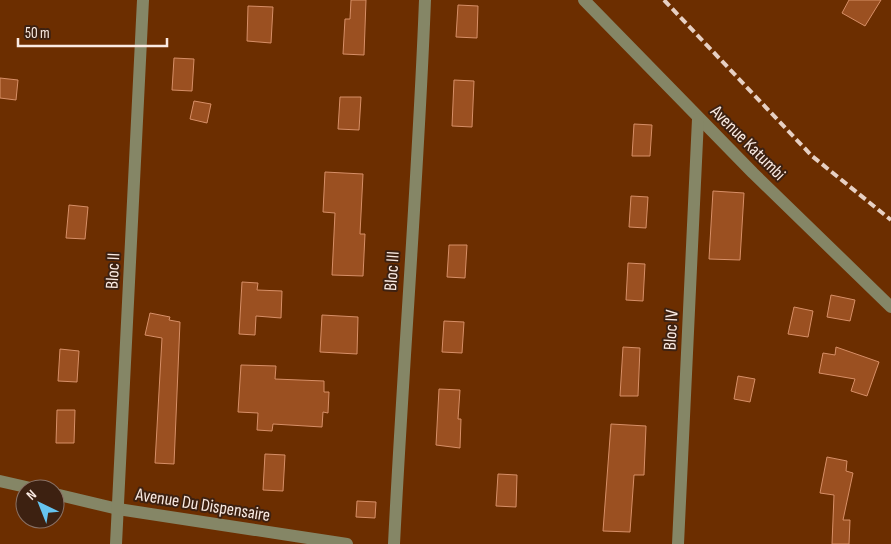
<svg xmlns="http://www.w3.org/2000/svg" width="891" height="544" font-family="'Sofia Sans Condensed',sans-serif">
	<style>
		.building { fill: #9b5021; stroke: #d78f67 }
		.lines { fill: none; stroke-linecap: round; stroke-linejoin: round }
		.minor { stroke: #858666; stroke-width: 12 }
		.rail { stroke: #e7d0c3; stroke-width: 4; stroke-dasharray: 8 4; stroke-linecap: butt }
		.labels { text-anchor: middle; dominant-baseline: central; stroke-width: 4; stroke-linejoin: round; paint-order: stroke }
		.street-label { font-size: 18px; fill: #faeae2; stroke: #3d2111 }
	</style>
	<rect width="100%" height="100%" fill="#6c2e00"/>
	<g class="building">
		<polygon points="351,0 366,0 364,55 343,54 345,19 350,19"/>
		<polygon points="849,0 881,0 865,26 842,13"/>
		<polygon points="458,5 478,6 477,38 456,37"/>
		<polygon points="248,6 273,7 271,43 247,41"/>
		<polygon points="174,58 194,59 192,91 172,90"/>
		<polygon points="0,78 18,80 16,100 0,98"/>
		<polygon points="454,80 474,81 472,127 452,126"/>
		<polygon points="340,97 361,97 359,130 338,129"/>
		<polygon points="194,101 211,104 207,123 190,119"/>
		<polygon points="634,124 652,125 650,156 632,156"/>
		<polygon points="325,172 363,174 360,234 365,234 363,276 332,275 335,213 323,212"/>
		<polygon points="713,191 744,193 740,260 709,259"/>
		<polygon points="631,196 648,197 646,228 629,227"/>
		<polygon points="69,205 88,207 85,239 66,238"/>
		<polygon points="449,245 467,245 465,278 447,277"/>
		<polygon points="628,263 645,264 643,301 626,300"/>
		<polygon points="242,282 258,283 257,290 282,291 281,318 256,316 255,335 239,334"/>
		<polygon points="831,295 855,300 850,321 827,317"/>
		<polygon points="794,307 813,311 808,337 788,334"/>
		<polygon points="150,313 170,317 169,320 180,322 174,464 155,463 162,338 145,335"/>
		<polygon points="322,315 358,317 357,354 320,352"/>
		<polygon points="444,321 464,322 462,353 442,352"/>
		<polygon points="623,347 640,348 638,396 620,396"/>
		<polygon points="836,347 879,362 867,396 851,391 855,379 819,373 823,353 835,355"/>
		<polygon points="60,349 79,351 77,382 58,381"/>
		<polygon points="241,365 276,366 275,379 324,381 324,392 329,392 328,413 323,412 322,427 273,424 272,431 257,430 258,413 238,412"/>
		<polygon points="738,376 755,379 750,402 734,399"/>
		<polygon points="439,389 460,390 458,419 461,419 460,448 436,445"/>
		<polygon points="57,410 75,410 74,443 56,443"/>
		<polygon points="611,424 646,426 644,475 634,475 630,532 603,531"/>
		<polygon points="265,454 285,455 283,491 263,490"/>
		<polygon points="827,457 847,461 846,471 853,473 843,520 850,520 849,544 832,544 834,495 820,493"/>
		<polygon points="498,474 517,475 516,507 496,506"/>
		<polygon points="357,501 376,502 375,518 356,517"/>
	</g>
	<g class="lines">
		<g class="minor">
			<polyline points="584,0 753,173 891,307"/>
			<polyline points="0,481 35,489"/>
			<polyline points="55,494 118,509 347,544"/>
			<polyline points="116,544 143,0"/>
			<path d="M394,544C403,363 418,181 425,0"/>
			<polyline points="678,544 698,119"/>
		</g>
		<polyline class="rail" points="664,0 812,156 891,220"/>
	</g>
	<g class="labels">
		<g class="street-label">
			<text transform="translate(748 143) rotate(45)">Avenue Katumbi</text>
			<text transform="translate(113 271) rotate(-87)">Bloc II</text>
			<text transform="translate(392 271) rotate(-86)">Bloc III</text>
			<text transform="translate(671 330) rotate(-87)">Bloc IV</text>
			<text transform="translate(203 505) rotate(9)">Avenue Du Dispensaire</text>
		</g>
	</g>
	<g transform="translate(40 504) rotate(317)"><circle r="24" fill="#3d2111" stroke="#897165"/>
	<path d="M0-4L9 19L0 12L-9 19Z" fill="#66c4ef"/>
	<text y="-8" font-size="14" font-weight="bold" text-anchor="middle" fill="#faeae2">N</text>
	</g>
	<path d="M18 38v8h149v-8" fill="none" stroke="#faeae2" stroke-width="2.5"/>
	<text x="25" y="38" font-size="15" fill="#faeae2" stroke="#3d2111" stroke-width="4" paint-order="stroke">50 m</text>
</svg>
